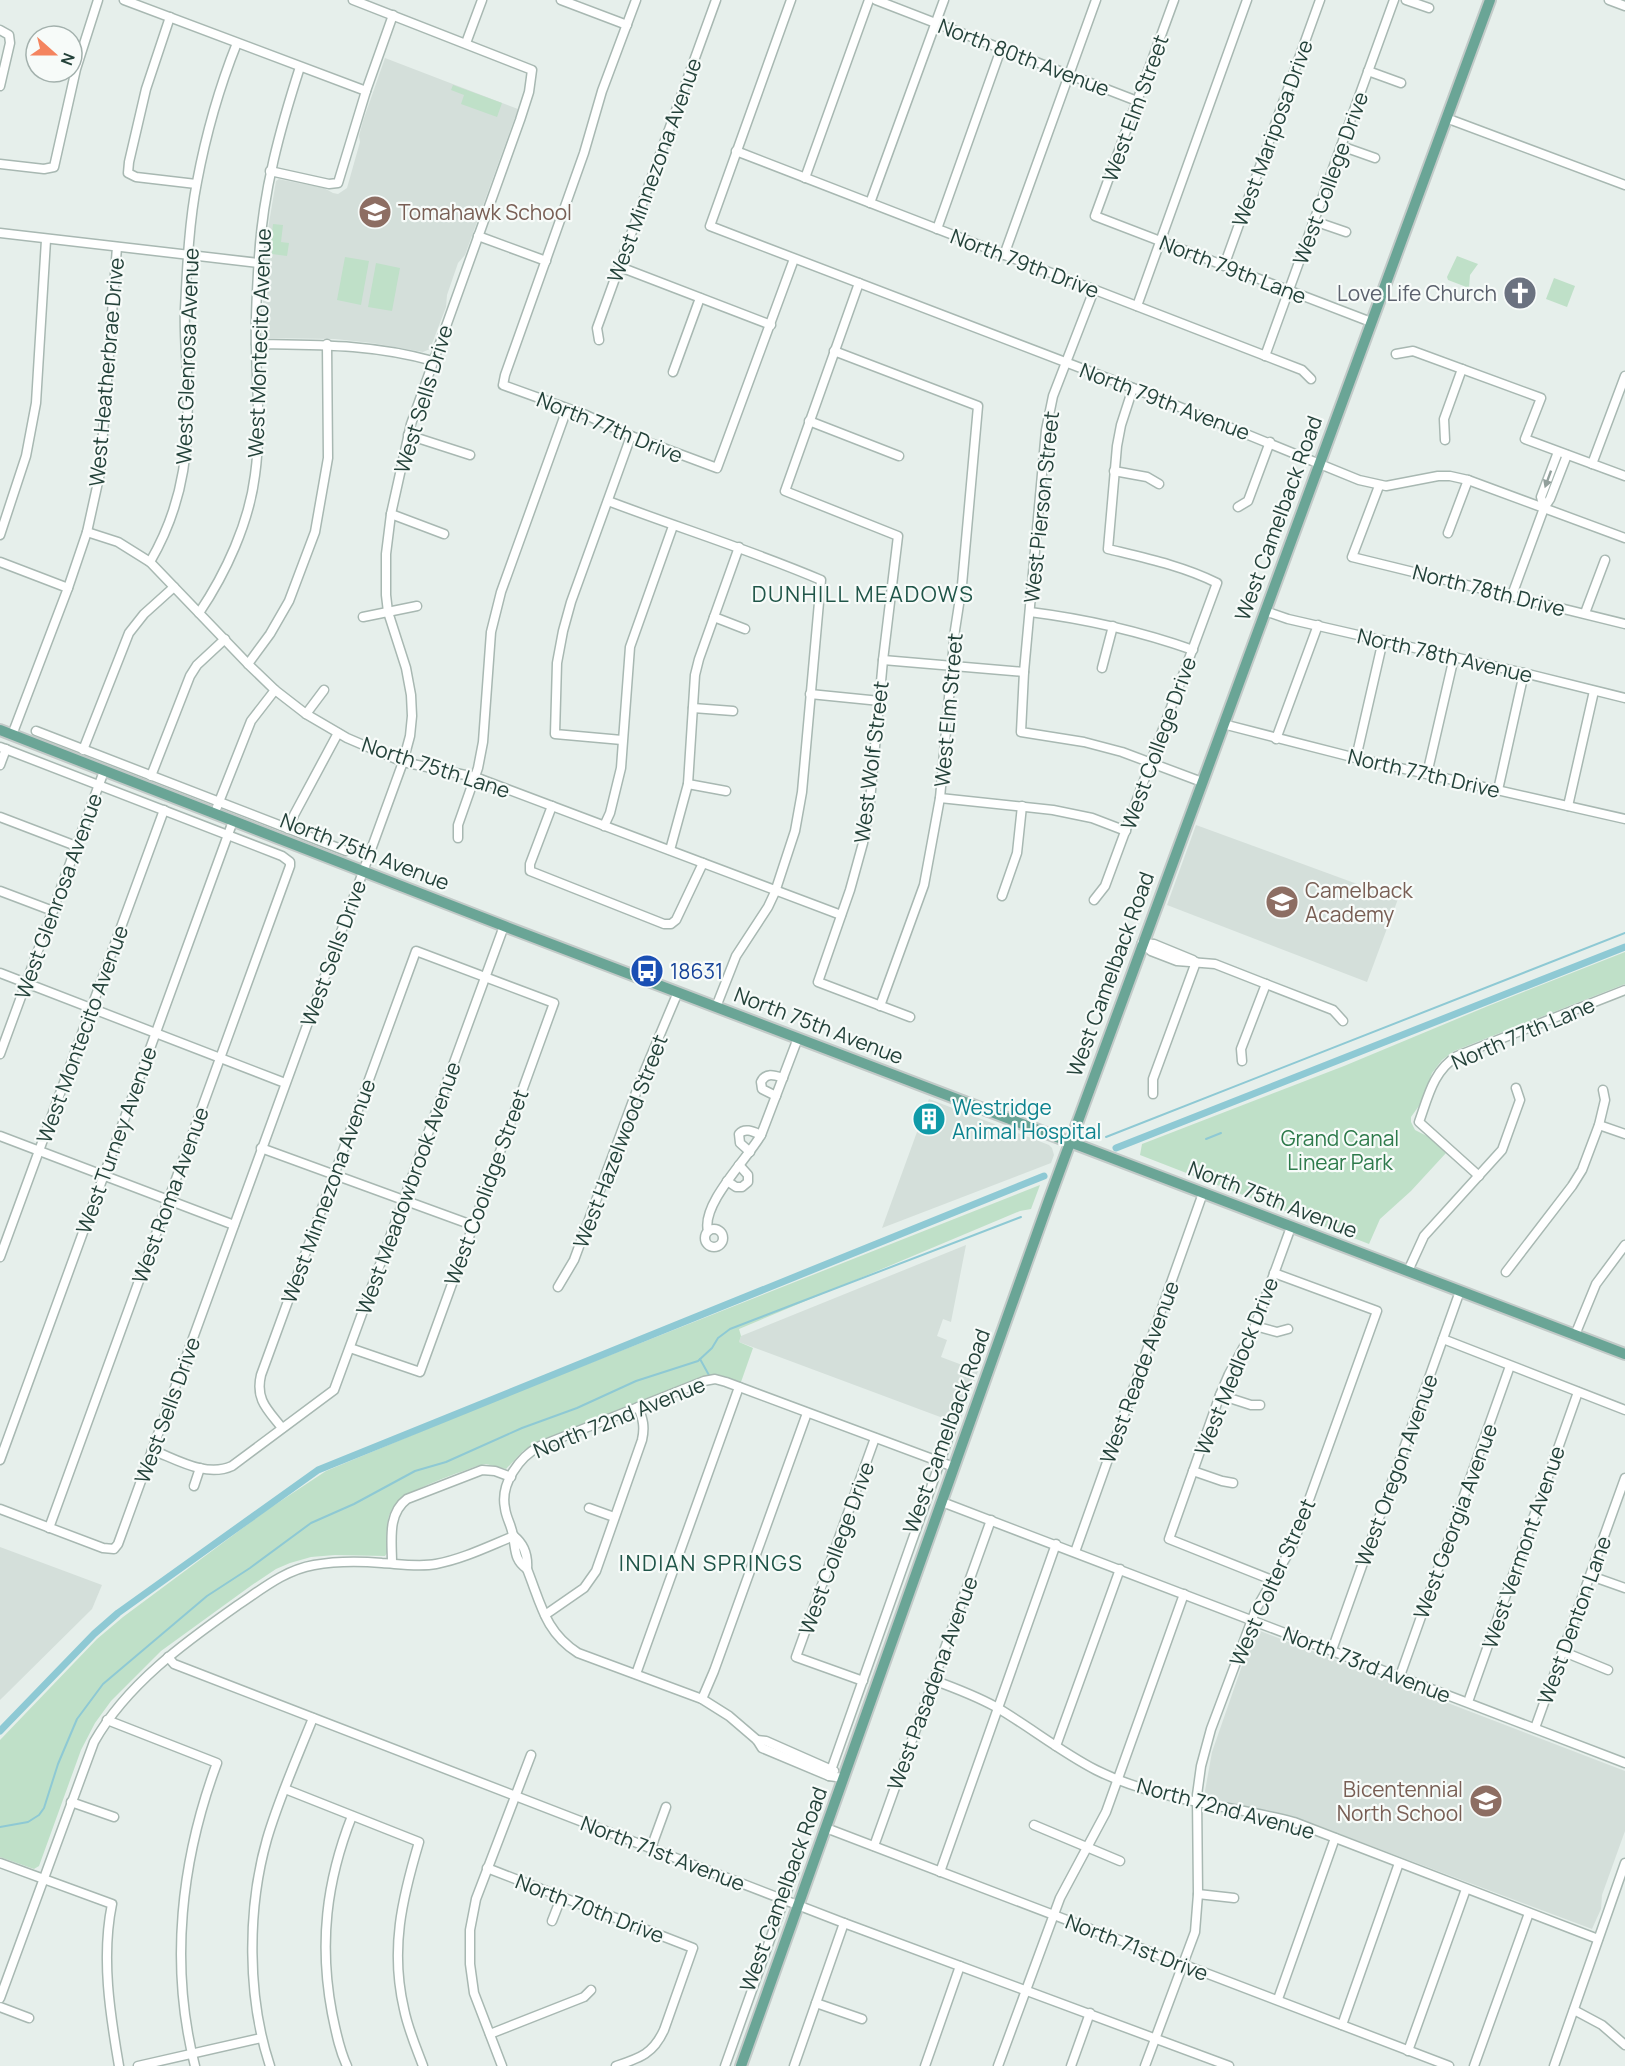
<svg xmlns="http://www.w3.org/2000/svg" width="1625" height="2066" font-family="Manrope,sans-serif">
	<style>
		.built { fill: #d4dfda }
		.green { fill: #bfe0c8 }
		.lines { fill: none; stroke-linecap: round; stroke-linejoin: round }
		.stream { stroke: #8ec9d4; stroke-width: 2 }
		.canal { stroke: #8ec9d4; stroke-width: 7 }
		.minor-casing { stroke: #a8b8b2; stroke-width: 11 }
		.major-casing { stroke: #c2cac8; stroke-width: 14 }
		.minor { stroke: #fff; stroke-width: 8 }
		.major { stroke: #6aa596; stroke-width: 10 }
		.oneway { fill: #92a09c }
		.labels { text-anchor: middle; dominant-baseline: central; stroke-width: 4.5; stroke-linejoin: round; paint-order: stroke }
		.street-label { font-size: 21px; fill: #24423a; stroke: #f7fbf9 }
		.education-label { font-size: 21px; fill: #785e54; stroke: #f7fbf9; text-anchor: start }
		.worship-label { font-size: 21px; fill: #5b616d; stroke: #f7fbf9; text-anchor: end }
		.transit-label { font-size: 21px; fill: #164399; stroke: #f7fbf9; text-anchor: start }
		.culture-label { font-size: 21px; fill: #0d838f; stroke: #f7fbf9; text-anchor: start }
		.park-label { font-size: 21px; fill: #2d7a4b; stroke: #f7fbf9 }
		.neighbourhood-label { font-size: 22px; letter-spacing: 1.5px; fill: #1f5548; stroke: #f7fbf9 }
	</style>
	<rect width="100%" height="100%" fill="#e6efeb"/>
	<g class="built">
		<polygon points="385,58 518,109 465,255 458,263 447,295 446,307 430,349 423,352 372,343 335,339 265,338 262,333 264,274 268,229 276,181 279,179 283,180 324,188 333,193 338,194 347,188 360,142 359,136 363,121"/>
		<polygon points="1196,825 1398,899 1367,982 1167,905"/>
		<polygon points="929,1099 1049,1145 1052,1148 1054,1155 1051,1163 882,1228"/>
		<polygon points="966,1245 951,1322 943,1319 937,1336 947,1340 941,1357 978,1371 959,1424 739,1342 741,1336"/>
		<polygon points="0,1547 102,1585 92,1609 0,1700"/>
		<polygon points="1256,1631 1260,1631 1625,1771 1625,1831 1602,1895 1601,1909 1592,1929 1292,1816 1207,1798 1205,1791 1212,1752 1253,1634"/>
	</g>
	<g class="green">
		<polygon points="453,85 502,103 497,117 461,104 464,95 451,90"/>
		<polygon points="273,224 283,225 281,242 289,243 287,256 272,254 272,251 270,250"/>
		<polygon points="1457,256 1478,264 1470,275 1469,288 1448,280 1447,277"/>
		<polygon points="345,257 369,261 361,305 337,300"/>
		<polygon points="376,263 400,268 392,311 368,307"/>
		<polygon points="1554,278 1575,286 1567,307 1546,299"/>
		<polygon points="1625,952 1625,984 1454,1051 1442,1060 1432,1073 1421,1103 1411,1117 1411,1122 1415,1130 1429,1137 1446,1153 1411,1191 1380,1219 1369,1244 1140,1155 1142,1144 1344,1066 1488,1006"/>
		<path d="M1040,1185L1031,1209L1020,1211L739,1329L741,1336L739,1342L753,1348L741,1382L720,1375L703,1376L542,1440L523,1451L506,1469L486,1464L477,1466C456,1474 400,1491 391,1511C385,1523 387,1540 387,1553L385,1556L335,1555L311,1557L290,1563L276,1569L252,1585L161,1651L111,1701L95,1723L81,1750L39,1866L34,1869L0,1857V1740L97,1639L123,1617L267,1510L326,1471L499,1399Z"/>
	</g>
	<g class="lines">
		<g class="stream">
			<polyline points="1106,1137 1625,933"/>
			<polyline points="1206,1139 1221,1133"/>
			<polyline points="700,1359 710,1377"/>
			<polyline points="0,1827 28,1822 39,1815 44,1808 58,1764 77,1719 103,1684 207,1596 250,1568 311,1523 354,1504 415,1471 446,1462 522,1428 577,1408 636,1381 698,1361 712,1348 718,1338 730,1329 1021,1217"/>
		</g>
		<g class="canal">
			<polyline points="1116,1148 1625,947"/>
			<polyline points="0,1731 94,1634 118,1613 318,1470 1044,1176"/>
		</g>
		<defs>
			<g id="minor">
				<polyline points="124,0 366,91"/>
				<polyline points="561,0 627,25"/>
				<polyline points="636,0 602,91 584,153 505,375 503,385 586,415 631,436 717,468 794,259"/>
				<polyline points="791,0 710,226 1133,388 1359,480 1386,486 1438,476 1450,476 1468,480 1625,538"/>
				<polyline points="876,0 1137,101"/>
				<polyline points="1174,0 1095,216 1371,322"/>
				<polyline points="1406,0 1429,8"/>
				<polyline points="1609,0 1625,6"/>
				<polyline points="170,17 146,89 129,162 128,173 136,177 196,184"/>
				<polyline points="0,30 9,35 10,43 0,86"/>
				<polyline points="466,43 482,0"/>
				<polyline points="1368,71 1401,83"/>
				<polyline points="1446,118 1625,185"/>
				<polyline points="1341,146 1375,158"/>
				<polyline points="736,151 1302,370 1311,379"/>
				<polyline points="0,164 44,169 54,167 76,69 98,0"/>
				<polyline points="270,171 329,184 338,183 366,91 393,15"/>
				<polyline points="805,178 869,0"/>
				<polyline points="870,203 944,0"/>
				<polyline points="1314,221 1346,232"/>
				<polyline points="937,229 1001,49"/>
				<polyline points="0,233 259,263"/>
				<polyline points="478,236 546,261"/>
				<polyline points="1004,255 1096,0"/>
				<polyline points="1224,266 1320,0"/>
				<polyline points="620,267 771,325"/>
				<polyline points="859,283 785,491 898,536 883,660 870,801 863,843 850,890 818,982 910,1017"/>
				<polyline points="1094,290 1053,396 1046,430 1024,672 1021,732 1084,742 1122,752 1202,782"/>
				<polyline points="1137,306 1247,0"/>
				<polyline points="599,340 597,328 716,0"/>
				<path d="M256,344C318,345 372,344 433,361"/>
				<polyline points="834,351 978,406 962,585 955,630 940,798 924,885 880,1006"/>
				<polyline points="1396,354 1413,351 1541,398 1525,439 1625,476"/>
				<polyline points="1265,356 1394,0"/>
				<polyline points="673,372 700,298"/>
				<polyline points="809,421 899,456"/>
				<polyline points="408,435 470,455"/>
				<polyline points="1445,440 1444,419 1462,369"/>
				<polyline points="1592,464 1625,376"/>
				<polyline points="1114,471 1147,477 1159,484"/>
				<polyline points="1379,486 1352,557 1625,624"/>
				<path d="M608,501C679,528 751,550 821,580L802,792L795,831L775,892L768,907L736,956L716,1007"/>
				<polyline points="1238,507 1248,501 1270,442"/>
				<polyline points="1544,508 1541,497 1558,452"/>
				<polyline points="391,514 444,534"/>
				<polyline points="87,532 118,542 150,562 248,664 275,690 306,714 347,738 403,762 475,777 841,915"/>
				<polyline points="1448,533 1468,480"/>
				<polyline points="0,535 26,456 36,403 46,240"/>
				<polyline points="0,562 68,588"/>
				<path d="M150,562C186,500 190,443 187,373C186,352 184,330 185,309C187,269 189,222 197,182C206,134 219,88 237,43"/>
				<polyline points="1512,595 1544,508 1550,499 1567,455"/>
				<polyline points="1265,611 1288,619 1524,673 1625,698"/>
				<path d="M1030,612C1086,619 1139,631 1193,650"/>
				<path d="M199,613C226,573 249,523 255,475C261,433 257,390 256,348C255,317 257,287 259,257C263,191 280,129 300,67"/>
				<polyline points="1585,613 1605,560"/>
				<polyline points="363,617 417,606"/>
				<polyline points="714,617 745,629"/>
				<polyline points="883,660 1024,672"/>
				<polyline points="248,664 270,634 289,601 315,532 328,458 327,344"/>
				<polyline points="1102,668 1113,626"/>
				<polyline points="810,694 880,701"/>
				<polyline points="693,708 733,711"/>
				<polyline points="306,714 324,690"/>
				<polyline points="1223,724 1356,758 1625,819"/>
				<polyline points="36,731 346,851"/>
				<polyline points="12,735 68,588 87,532 100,473 117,247"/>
				<polyline points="1276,739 1318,625"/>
				<polyline points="622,740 555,734 557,663 563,631 571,602 631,436"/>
				<polyline points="0,747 282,856 290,862 290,866 49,1528"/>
				<polyline points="83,750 129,633 144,614 174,587"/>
				<polyline points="1356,758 1383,640"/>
				<polyline points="0,765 6,749"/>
				<polyline points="1427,774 1454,657"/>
				<polyline points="151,776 190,676 197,665 225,639"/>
				<polyline points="688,784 726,791"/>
				<polyline points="1498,790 1524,673"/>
				<polyline points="940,798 1053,810 1092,818 1126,831"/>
				<polyline points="552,806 530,864 530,871 664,924 671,924 676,920 703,863"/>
				<polyline points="1568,806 1594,691"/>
				<polyline points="217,807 251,721 275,690"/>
				<polyline points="0,817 76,846"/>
				<polyline points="604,826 610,813 621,768 630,647 673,526"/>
				<polyline points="288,829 294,815 338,733"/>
				<polyline points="458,838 458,825 478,768 483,742 491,632 501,592 567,409"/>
				<polyline points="670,850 688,784 695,675 699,659 739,547"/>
				<polyline points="0,891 53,911"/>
				<polyline points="1002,896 1017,853 1022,806"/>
				<path d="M1094,900L1105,886L1217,583C1183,566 1145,558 1108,549L1117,446L1121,425L1133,388"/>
				<polyline points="1142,943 1151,951 1177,961 1215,964 1266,984 1333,1010 1343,1021"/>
				<polyline points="1142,943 1154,944 1193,960"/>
				<polyline points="0,973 285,1083"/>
				<polyline points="0,1054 104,771"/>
				<polyline points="1242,1061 1241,1049 1266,984"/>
				<polyline points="1153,1094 1153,1079 1196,962"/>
				<path d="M776,1096L762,1089L761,1082C766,1072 774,1075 783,1078"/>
				<polyline points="1599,1125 1625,1134"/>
				<polyline points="0,1136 234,1225"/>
				<polyline points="261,1148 472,1225"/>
				<path d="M750,1152L740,1143L739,1134C745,1127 754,1132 761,1135"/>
				<path d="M1479,1176L1419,1122C1428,1097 1433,1071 1457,1056L1625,990"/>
				<polyline points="727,1181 736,1187 742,1187 748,1182 748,1175 739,1165"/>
				<circle cx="714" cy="1238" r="9"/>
				<path d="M708,1231C701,1204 748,1158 761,1135L798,1038"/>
				<polyline points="0,1257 164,810"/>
				<polyline points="1408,1271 1424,1236 1502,1150 1520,1100 1516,1088"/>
				<polyline points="1506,1272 1572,1186 1582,1170 1599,1125 1605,1100 1603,1090"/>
				<polyline points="558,1287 574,1260 640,1082 678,992"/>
				<polyline points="1255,1326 1277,1332 1288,1329"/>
				<polyline points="1575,1335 1596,1284 1625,1245"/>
				<polyline points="1443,1339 1625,1410"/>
				<polyline points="1220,1395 1251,1405 1260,1405"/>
				<path d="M282,1428C268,1410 255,1400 261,1375L416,951L554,1003L420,1372L350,1348"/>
				<path d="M152,1450C176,1459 206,1478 232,1466L334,1390L504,926"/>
				<polyline points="0,1460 233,821"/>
				<polyline points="1193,1471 1222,1481 1233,1483"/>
				<polyline points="194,1486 200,1468"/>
				<polyline points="942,1502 1625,1763"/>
				<polyline points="589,1508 614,1517"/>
				<polyline points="0,1509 103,1548 114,1549 118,1544 403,762 410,736 412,716 411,695 406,668 388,612 386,595 386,554 391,514 411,424 520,120 529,92 532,70 353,0"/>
				<path d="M514,1536C524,1544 528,1555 527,1569C541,1604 545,1632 578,1653L702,1699L729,1716L757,1740L762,1748L829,1776L843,1778"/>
				<polyline points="1075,1552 1203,1193"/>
				<path d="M392,1563C392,1541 387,1514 407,1499L482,1470L495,1471L511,1477"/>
				<path d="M527,1569C514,1560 516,1550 513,1536C512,1526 506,1518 505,1508C500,1484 519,1457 540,1446L704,1381L715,1379L726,1382L954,1467"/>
				<polyline points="1591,1576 1625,1588"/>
				<polyline points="1272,1580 1169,1539 1220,1395 1229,1374 1255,1326 1291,1227"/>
				<path d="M545,1615L584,1588L596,1571L642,1440C645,1427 643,1419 638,1407"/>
				<polyline points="1332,1650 1460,1291"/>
				<polyline points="1564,1652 1608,1670"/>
				<polyline points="168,1657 174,1664 844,1923 1229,2066"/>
				<polyline points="636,1674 739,1387"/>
				<polyline points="1400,1676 1510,1366"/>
				<path d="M933,1680C955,1688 976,1696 996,1707C1030,1727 1061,1752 1096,1770C1158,1801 1229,1805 1294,1822L1598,1939"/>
				<polyline points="863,1681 796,1657 875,1438"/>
				<polyline points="702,1699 714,1671 807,1413"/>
				<polyline points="1468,1702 1578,1392"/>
				<path d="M107,1720L217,1763C181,1860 169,1965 195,2066"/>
				<polyline points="1535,1728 1625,1478"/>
				<polyline points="757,1740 766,1741 834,1771"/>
				<polyline points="1056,1746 1120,1569"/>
				<polyline points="829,1776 952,1428"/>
				<path d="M285,1789L419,1842C402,1899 390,1949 404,2009C408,2029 416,2047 423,2066"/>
				<polyline points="71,1802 114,1817"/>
				<polyline points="1034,1825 1120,1861"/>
				<polyline points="826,1828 1449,2066"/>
				<polyline points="874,1846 991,1520"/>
				<polyline points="651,1848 666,1807"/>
				<path d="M0,1863L112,1904C101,1957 110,2014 119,2066"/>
				<path d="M487,1868L693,1948L664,2030C653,2054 640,2058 616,2066"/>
				<polyline points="940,1872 1056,1544"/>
				<polyline points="1198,1894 1234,1898"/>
				<polyline points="552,1921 561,1898"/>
				<path d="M0,1998L94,1742C127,1684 184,1643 238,1605C262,1589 285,1570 314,1565C336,1561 359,1561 382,1563C399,1564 419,1567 436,1564C463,1559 489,1546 514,1536"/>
				<polyline points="1278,1999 1335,1838"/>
				<polyline points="816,2003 862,2019"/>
				<polyline points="0,2007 29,2018"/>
				<polyline points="1574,2010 1602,2025 1625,2045"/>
				<polyline points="1342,2025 1399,1863"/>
				<polyline points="490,2034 584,1997 591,1990"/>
				<polyline points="1408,2051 1466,1889"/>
				<polyline points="138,2066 261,2038"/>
				<path d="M270,2066C247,1997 247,1909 267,1839C279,1798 297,1758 313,1718"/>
				<path d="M347,2066C339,2049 336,2032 332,2013C319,1944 326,1882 352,1816"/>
				<polyline points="502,2066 474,1993 470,1964 470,1930 476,1899 531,1755"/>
				<polyline points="725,2066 794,1872"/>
				<polyline points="794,2066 844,1923"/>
				<polyline points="925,2066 960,1966"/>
				<polyline points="998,2066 1060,1898 1106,1812 1184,1594"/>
				<polyline points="1071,2066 1090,2013"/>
				<polyline points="1145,2066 1195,1932 1198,1894 1197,1795 1201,1766 1211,1729 1256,1609 1292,1547 1377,1311 1274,1273"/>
				<polyline points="1474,2066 1529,1913"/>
				<polyline points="1554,2066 1625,1863"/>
			</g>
			<g id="major">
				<polyline points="0,730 504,926 1625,1354"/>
				<polyline points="741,2066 1049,1200 1490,0"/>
			</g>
		</defs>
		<use href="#minor" class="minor-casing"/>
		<use href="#major" class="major-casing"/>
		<use href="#minor" class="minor"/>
		<use href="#major" class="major"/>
	</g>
	<defs><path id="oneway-solid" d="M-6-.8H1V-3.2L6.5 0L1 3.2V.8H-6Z" transform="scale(1.5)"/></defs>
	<use class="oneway" href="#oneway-solid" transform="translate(1548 479) rotate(110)"/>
	<defs>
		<symbol id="school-disc" viewBox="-11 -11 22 22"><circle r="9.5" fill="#8d6e63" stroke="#f7fbf9"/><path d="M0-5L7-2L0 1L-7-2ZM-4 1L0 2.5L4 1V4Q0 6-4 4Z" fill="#fff"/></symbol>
		<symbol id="church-disc" viewBox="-11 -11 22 22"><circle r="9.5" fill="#6b7280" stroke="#f7fbf9"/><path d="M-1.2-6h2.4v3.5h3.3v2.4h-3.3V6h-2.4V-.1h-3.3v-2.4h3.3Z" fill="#fff"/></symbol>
		<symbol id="bus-disc" viewBox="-11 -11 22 22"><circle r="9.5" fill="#1a4fb4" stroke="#f7fbf9"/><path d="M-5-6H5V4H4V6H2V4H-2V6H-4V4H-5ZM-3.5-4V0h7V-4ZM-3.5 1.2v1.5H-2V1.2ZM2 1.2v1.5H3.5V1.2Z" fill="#fff"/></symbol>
		<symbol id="building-disc" viewBox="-11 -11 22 22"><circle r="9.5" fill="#0f9aa8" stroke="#f7fbf9"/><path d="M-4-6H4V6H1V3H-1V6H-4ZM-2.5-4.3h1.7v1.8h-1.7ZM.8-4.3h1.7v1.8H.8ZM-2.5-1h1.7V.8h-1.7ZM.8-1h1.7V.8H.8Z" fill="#fff"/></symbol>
	</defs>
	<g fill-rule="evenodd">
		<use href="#school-disc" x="356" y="193" width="38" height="38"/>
		<use href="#church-disc" x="1501" y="274" width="38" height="38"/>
		<use href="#school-disc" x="1263" y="883" width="38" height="38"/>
		<use href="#bus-disc" x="628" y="952" width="38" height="38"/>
		<use href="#building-disc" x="910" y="1100" width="38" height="38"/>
		<use href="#school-disc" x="1467" y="1782" width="38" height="38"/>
	</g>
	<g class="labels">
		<g class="street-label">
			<text transform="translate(1024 57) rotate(21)">North 80th Avenue</text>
			<text transform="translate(1135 108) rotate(-70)">West Elm Street</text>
			<text transform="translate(1272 133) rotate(-70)">West Mariposa Drive</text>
			<text transform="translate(654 170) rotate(-70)">West Minnezona Avenue</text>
			<text transform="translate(1330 178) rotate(-70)">West College Drive</text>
			<text transform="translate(1025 263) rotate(21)">North 79th Drive</text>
			<text transform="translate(1233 269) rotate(21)">North 79th Lane</text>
			<text transform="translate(259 343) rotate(-88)">West Montecito Avenue</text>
			<text transform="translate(187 356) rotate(-88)">West Glenrosa Avenue</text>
			<text transform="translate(106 372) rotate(-85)">West Heatherbrae Drive</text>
			<text transform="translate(423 399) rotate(-73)">West Sells Drive</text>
			<text transform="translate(1165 401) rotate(21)">North 79th Avenue</text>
			<text transform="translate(610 427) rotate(22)">North 77th Drive</text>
			<text transform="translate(1041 507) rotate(-84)">West Pierson Street</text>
			<text transform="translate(1278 518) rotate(-70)">West Camelback Road</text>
			<text transform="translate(1489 590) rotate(14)">North 78th Drive</text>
			<text transform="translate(1445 655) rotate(13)">North 78th Avenue</text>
			<text transform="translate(948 710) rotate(-85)">West Elm Street</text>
			<text transform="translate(1158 743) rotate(-70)">West College Drive</text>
			<text transform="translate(871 762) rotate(-83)">West Wolf Street</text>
			<text transform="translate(436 767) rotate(18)">North 75th Lane</text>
			<text transform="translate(1424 773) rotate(13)">North 77th Drive</text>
			<text transform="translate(365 851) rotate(21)">North 75th Avenue</text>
			<text transform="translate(58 896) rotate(-70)">West Glenrosa Avenue</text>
			<text transform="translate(333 953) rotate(-70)">West Sells Drive</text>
			<text transform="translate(1110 974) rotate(-70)">West Camelback Road</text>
			<text transform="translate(819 1025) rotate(21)">North 75th Avenue</text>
			<text transform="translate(1523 1033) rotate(-23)">North 77th Lane</text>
			<text transform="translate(82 1034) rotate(-70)">West Montecito Avenue</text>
			<text transform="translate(116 1140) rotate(-70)">West Turney Avenue</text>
			<text transform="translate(620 1141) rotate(-69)">West Hazelwood Street</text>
			<text transform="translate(486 1187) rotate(-70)">West Coolidge Street</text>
			<text transform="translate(408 1188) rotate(-70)">West Meadowbrook Avenue</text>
			<text transform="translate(328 1191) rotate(-70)">West Minnezona Avenue</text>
			<text transform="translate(170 1195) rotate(-70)">West Roma Avenue</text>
			<text transform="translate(1273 1199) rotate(21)">North 75th Avenue</text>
			<text transform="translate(1236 1366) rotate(-68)">West Medlock Drive</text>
			<text transform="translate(1139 1372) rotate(-70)">West Reade Avenue</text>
			<text transform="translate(167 1410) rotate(-70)">West Sells Drive</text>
			<text transform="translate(619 1417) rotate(-22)">North 72nd Avenue</text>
			<text transform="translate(946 1431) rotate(-70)">West Camelback Road</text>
			<text transform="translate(1396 1470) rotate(-70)">West Oregon Avenue</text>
			<text transform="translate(1455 1521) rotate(-70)">West Georgia Avenue</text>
			<text transform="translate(1523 1547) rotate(-71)">West Vermont Avenue</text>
			<text transform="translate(836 1548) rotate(-70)">West College Drive</text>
			<text transform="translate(1272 1582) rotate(-66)">West Colter Street</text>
			<text transform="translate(1574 1620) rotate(-70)">West Denton Lane</text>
			<text transform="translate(1367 1664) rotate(21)">North 73rd Avenue</text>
			<text transform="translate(932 1683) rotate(-70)">West Pasadena Avenue</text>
			<text transform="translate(1226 1808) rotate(15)">North 72nd Avenue</text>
			<text transform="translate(663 1853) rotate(21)">North 71st Avenue</text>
			<text transform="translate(783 1889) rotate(-70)">West Camelback Road</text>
			<text transform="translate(590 1908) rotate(21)">North 70th Drive</text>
			<text transform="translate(1137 1947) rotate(21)">North 71st Drive</text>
		</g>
		<g class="education-label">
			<text x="398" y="212">Tomahawk School</text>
			<text x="1305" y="890">Camelback<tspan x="1305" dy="24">Academy</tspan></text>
			<text x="1463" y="1789" text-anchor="end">Bicentennial<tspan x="1463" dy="24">North School</tspan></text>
		</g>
		<g class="worship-label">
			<text x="1497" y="293">Love Life Church</text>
		</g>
		<g class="transit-label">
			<text x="670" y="971">18631</text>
		</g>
		<g class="culture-label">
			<text x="952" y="1107">Westridge<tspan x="952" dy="24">Animal Hospital</tspan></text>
		</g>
		<g class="park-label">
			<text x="1340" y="1138">Grand Canal<tspan x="1340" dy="24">Linear Park</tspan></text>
		</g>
		<g class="neighbourhood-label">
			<text x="863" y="594">DUNHILL MEADOWS</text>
			<text x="711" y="1563">INDIAN SPRINGS</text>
		</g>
	</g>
	<g transform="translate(54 54) rotate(111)"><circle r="28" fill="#f7fbf9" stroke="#a3b1ad" stroke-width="1.5"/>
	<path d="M0-4.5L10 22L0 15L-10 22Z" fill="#f4845f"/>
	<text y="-9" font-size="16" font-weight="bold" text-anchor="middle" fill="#24423a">N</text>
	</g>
</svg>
